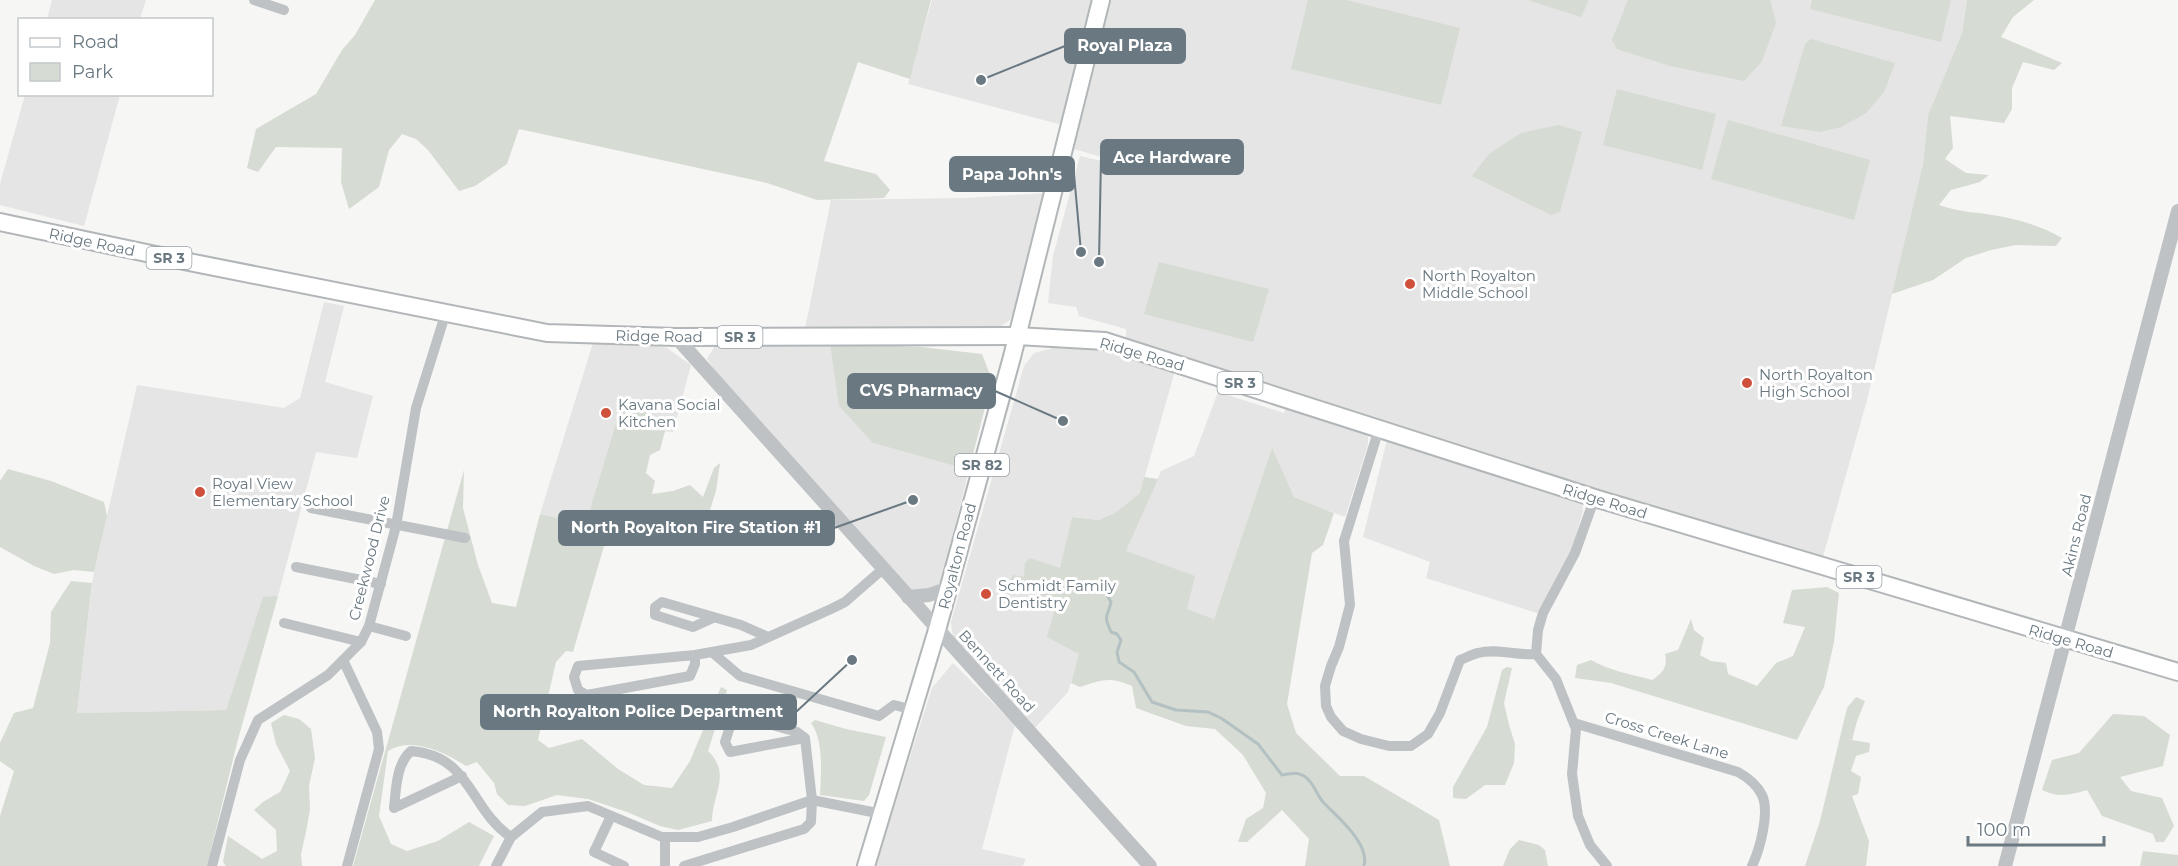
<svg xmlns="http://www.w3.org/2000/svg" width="2178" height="866" font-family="Montserrat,sans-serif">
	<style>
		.built { fill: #e4e5e4 }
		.green { fill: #d6dbd3 }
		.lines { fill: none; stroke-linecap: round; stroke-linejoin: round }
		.stream { stroke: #b4c1c3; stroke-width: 3 }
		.primary-casing { stroke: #b2b6b9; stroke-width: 20 }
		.minor { stroke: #bec2c5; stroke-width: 10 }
		.tertiary { stroke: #bec2c5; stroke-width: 14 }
		.primary { stroke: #fff; stroke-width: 16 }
		.poi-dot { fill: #cf503b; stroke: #fff; stroke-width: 2 }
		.labels { text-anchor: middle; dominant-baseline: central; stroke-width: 6; stroke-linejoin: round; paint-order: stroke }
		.shield { fill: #fff; stroke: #96a0a7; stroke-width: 1.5 }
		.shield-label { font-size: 14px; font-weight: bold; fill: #697881 }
		.street-label { font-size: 15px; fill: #697881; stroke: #fff }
		.poi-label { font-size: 15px; fill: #697881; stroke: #fff; text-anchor: start }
		.leader { fill: none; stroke: #697881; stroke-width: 2 }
		.callout-dot { fill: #697881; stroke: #fff; stroke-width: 2 }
		.callout { fill: #697881; stroke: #697881; stroke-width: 2 }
		.callout-label { font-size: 16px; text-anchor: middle; font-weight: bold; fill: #fff }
	</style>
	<rect width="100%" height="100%" fill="#f6f6f4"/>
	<g class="built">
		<polygon points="52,0 146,0 140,19 47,19"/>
		<polygon points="932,0 1097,0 1066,126 908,84"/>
		<polygon points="1111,0 1527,0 1581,16 1589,0 1967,0 1962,33 1928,115 1923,164 1867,400 1822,560 1639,506 1126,339 1126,329 1079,316 1076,307 1048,303 1053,256 1080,156 1161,175 1071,148"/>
		<polygon points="25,95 120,95 84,226 0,205 0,184"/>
		<polygon points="1048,193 1017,304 1010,320 1000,327 879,332 805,329 831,200 965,198"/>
		<polygon points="324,302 344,306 325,382 373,396 357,458 316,452 278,596 263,598 226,710 77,713 93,577 137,385 284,408 300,398"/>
		<polygon points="593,343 654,345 667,348 691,365 673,432 646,430 621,406 587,519 572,521 540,514"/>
		<polygon points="830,343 873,443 969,470 942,578 938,585 918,592 903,585 722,381 707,359 716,344"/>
		<polygon points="1075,347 1101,349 1175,371 1140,493 1115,513 1099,520 1072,517 1060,569 1093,608 1068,692 1033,730 954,644 951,622 1024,366 1034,353 1053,348"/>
		<polygon points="1218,392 1284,413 1287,404 1368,433 1368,445 1345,517 1294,497 1272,449 1214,619 1187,609 1126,551 1161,471 1194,456"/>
		<polygon points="1387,440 1578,498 1582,503 1583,511 1571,552 1546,600 1537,613 1426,578 1430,562 1363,537"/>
		<polygon points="953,663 1015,725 982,849 1026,859 1023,866 875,866 932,688"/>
	</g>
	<g class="green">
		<polygon points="375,0 931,0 910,79 858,62 824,161 876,174 890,190 884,198 817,200 767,183 519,129 507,164 475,186 459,191 428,150 416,139 402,134 389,150 379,187 349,209 341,182 342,148 276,147 258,172 247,168 256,129 316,94 342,50 355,35"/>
		<polygon points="1308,0 1346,0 1460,28 1441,105 1291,69"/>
		<polygon points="1527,0 1589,0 1581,17"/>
		<polygon points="1628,0 1770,0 1776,23 1762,61 1744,81 1670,66 1617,49 1612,40"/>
		<polygon points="1812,0 1951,0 1941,42 1810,9"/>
		<path d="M1967,0H2034L2013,17L2001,37L2062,63L2054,70L2023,62L2012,88V109L2004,123L1950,116L1953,148L1945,159L1966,173L1989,175L1980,182L1951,190L1939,205C1960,213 1982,212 2004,217C2024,221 2045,228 2062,238L2056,246L2016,245L1991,250L1966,258L1933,280L1892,294L1923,164L1928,115L1962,33Z"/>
		<polygon points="1811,39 1895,63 1884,92 1866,113 1841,127 1821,132 1781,126 1805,44"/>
		<polygon points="1617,89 1716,114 1702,170 1603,145"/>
		<polygon points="1728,120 1870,160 1854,220 1711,179"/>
		<polygon points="1559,125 1582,132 1560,212 1551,215 1472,176 1489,154 1521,133"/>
		<polygon points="1159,262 1269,289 1253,342 1144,314"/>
		<polygon points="830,343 921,347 982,354 992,380 969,470 873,443 839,406"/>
		<path d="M621,406L652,411L646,430L665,431L660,450L650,455L646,473L655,481L652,494L673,491L690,485L703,497L714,468L720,463L716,491L702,535L614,512L573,652L566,651L556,662L538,740L549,748L582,739L618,769L644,785L672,788L690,761L721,687L727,690L708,751C732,774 712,794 712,821L678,830L660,826L627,812L588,799L557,795L525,806L508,805L497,794L494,783L477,762L466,766C444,752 412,736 388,751L379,816L391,844L407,851L438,841L469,822L494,836L479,866H353L464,470L463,508L478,565L492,603L516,607L540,514L572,521L587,519Z"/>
		<path d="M1272,448L1294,497L1334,513L1323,545L1312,553L1287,704L1296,733L1340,776H1364L1439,820L1450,866H1305L1309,839L1282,810L1247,842H1238L1246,819L1263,808L1266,793L1243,755L1215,729L1186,726L1136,708L1132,686C1109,676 1102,680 1080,687L1071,683L1079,654L1047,637L1057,602L1009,583L1013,575L1024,577L1025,563L1030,558L1060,568L1072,517L1099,520L1115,513L1140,493L1144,477L1158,479L1126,551L1195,576L1187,609L1214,619Z"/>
		<polygon points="8,469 51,481 104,502 107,516 94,572 74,570 54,574 34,566 0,547 0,481"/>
		<polygon points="71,581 92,583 77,713 226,710 263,597 278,596 237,743 207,866 0,866 0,816 14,771 0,761 0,743 14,713 33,708 50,643 51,612"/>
		<path d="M1827,587L1839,593L1834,642L1824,687L1797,740L1611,683L1575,678L1577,665L1591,660C1610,671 1631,674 1652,680C1663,673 1668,667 1665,654L1678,650L1691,619L1694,630L1704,638L1700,655L1711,661L1726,663L1728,674L1757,686L1776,663L1793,656L1805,627L1783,623L1792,590Z"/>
		<polygon points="1507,667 1512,668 1504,703 1509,725 1515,744 1514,763 1505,785 1485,785 1466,799 1453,798 1453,787 1487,727 1502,670"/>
		<polygon points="1856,697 1865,701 1857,721 1852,740 1870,743 1869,752 1856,756 1851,771 1861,777 1858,794 1852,796 1869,841 1866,866 1805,866 1820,821 1847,708"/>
		<path d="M2113,714L2144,716L2170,735L2163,766L2120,777L2131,791L2162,798L2174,826L2164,842H2156L2153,834L2102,816L2087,790C2070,795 2058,798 2042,790L2052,760L2079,753Z"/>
		<polygon points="284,715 299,719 311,729 315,758 309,786 310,809 307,827 301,854 302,866 226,866 223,862 228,836 262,859 277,851 276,830 254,810 263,802 280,792 290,771 276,744 271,723"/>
		<path d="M815,720L846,729L886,737L869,795L864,801L820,795C821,774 824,740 811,723Z"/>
		<polygon points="1519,840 1539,845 1545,850 1548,866 1503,866 1510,849"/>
		<polygon points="2143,851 2178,855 2178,866 2140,866"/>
	</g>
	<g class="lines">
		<path class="stream" d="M1099,582L1111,602C1107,620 1103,613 1111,632L1117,634L1121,640L1117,652L1119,662L1134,672L1152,702L1176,710L1208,712L1221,718L1258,744L1282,775C1291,774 1296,771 1304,776C1314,782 1316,794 1323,802C1337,817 1370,843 1364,866"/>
		<defs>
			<g id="primary">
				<polyline points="0,222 189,262 547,333 676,337 1017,336 1105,341 1598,499 2178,672"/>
				<polyline points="866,866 937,630 1012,357 1101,0"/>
			</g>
		</defs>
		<use href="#primary" class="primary-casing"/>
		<g class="minor">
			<polyline points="254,0 284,10"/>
			<path d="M1379,429L1344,541L1350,605L1339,647L1331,666L1325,686L1326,706L1331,717L1343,731L1361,739L1389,746H1411L1428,734L1440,713L1460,660C1466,658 1472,654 1478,653C1497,648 1517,656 1536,654"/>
			<polyline points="1598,499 1591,508 1575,553 1543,613 1538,630 1536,654 1556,679 1576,729 1572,774 1578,816 1590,845 1607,866"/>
			<polyline points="311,508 465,538"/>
			<polyline points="296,567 381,584"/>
			<polyline points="713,618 693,627 655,615 655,607 662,602 741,625 768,637"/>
			<polyline points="284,623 361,642"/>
			<polyline points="369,626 406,636"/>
			<polyline points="713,653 740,676 879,716 894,705 914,710"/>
			<polyline points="695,655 695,664 690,676 587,695 578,690 574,677 578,666 695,655 751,645 831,609 845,602 884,568"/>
			<polyline points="343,660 377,732 379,749 347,866"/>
			<path d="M1574,723L1738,772C1747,777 1757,785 1762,795C1770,812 1760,849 1752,866"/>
			<path d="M462,776L394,808C396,790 396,764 411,751C472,756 469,809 511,837"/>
			<polyline points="611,816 594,852 624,866"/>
			<polyline points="212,866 240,760 258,720 328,675 361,642 369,626 396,526 416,408 446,312"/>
			<polyline points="496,866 511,837 542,812 588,806 662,837 698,837 733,827 812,800 882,814"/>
			<polyline points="665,866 665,837"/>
			<polyline points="684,866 804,829 811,822 812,800 805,738 797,732 734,714 725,742 730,752 805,738"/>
		</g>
		<g class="tertiary">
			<polyline points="676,337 1150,866"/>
			<polyline points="908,597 929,595 949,588"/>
			<polyline points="2005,866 2178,211"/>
		</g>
		<use href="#primary" class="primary"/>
	</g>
	<g class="poi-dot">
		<circle cx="1410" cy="284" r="6"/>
		<circle cx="1747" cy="383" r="6"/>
		<circle cx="606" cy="413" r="6"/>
		<circle cx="200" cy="492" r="6"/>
		<circle cx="986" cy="594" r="6"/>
	</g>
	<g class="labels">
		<g class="shield">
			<rect x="146.5" y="247" width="45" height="22" rx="4.5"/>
			<rect x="717.5" y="326" width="45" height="22" rx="4.5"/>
			<rect x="1217.5" y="372" width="45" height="22" rx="4.5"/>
			<rect x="955" y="454" width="54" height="22" rx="4.5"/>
			<rect x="1836.5" y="566" width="45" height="22" rx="4.5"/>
		</g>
		<g class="shield-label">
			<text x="169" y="258">SR 3</text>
			<text x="740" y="337">SR 3</text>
			<text x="1240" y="383">SR 3</text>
			<text x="982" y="465">SR 82</text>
			<text x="1859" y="577">SR 3</text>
		</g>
		<g class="street-label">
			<text transform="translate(92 242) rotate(12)">Ridge Road</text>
			<text transform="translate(659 336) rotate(1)">Ridge Road</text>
			<text transform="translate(1142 354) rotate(16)">Ridge Road</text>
			<text transform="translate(1605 501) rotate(17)">Ridge Road</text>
			<text transform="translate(2076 535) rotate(-76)">Akins Road</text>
			<text transform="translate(957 556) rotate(-75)">Royalton Road</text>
			<text transform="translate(369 558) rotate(-76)">Creekwood Drive</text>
			<text transform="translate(2071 641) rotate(16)">Ridge Road</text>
			<text transform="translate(997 671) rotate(48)">Bennett Road</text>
			<text transform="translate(1667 735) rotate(17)">Cross Creek Lane</text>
		</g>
		<g class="poi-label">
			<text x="1422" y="275">North Royalton<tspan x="1422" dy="17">Middle School</tspan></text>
			<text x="1759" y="374">North Royalton<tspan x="1759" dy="17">High School</tspan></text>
			<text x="618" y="404">Kavana Social<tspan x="618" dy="17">Kitchen</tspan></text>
			<text x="212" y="483">Royal View<tspan x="212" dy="17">Elementary School</tspan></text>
			<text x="998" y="585">Schmidt Family<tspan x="998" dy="17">Dentistry</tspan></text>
		</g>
	</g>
	<path class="leader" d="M981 80L1065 46M1099 262L1101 157M1081 252L1074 174M1063 421L995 391M913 500L834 528M852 660L796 712"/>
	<g class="callout-dot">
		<circle cx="981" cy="80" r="6"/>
		<circle cx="1099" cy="262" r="6"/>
		<circle cx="1081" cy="252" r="6"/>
		<circle cx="1063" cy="421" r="6"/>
		<circle cx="913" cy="500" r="6"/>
		<circle cx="852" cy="660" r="6"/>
	</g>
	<g class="callout">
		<rect x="1065" y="29" width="120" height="34" rx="6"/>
		<rect x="1101" y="140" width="142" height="34" rx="6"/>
		<rect x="950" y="157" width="124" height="34" rx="6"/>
		<rect x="848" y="374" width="147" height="34" rx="6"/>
		<rect x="559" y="511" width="275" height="34" rx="6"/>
		<rect x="481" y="695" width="315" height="34" rx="6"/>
	</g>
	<g class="callout-label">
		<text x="1125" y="51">Royal Plaza</text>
		<text x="1172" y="163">Ace Hardware</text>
		<text x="1012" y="180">Papa John's</text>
		<text x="921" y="396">CVS Pharmacy</text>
		<text x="696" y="533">North Royalton Fire Station #1</text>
		<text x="638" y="717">North Royalton Police Department</text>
	</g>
	<rect x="18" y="18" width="195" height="78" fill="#ffffff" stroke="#c3c9cd" stroke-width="1.5"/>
	<rect x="30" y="38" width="30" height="9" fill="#ffffff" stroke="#c3c9cd" stroke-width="1.5"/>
	<text x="72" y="48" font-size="18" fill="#697881">Road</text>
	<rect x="30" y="63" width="30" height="18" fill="#d6dbd3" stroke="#c3c9cd" stroke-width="1.5"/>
	<text x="72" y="78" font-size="18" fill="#697881">Park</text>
	<path d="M1968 836v9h136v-9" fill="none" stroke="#697881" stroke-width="3"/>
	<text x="1977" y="836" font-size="18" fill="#697881" stroke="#ffffff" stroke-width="4.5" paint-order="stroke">100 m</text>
</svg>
